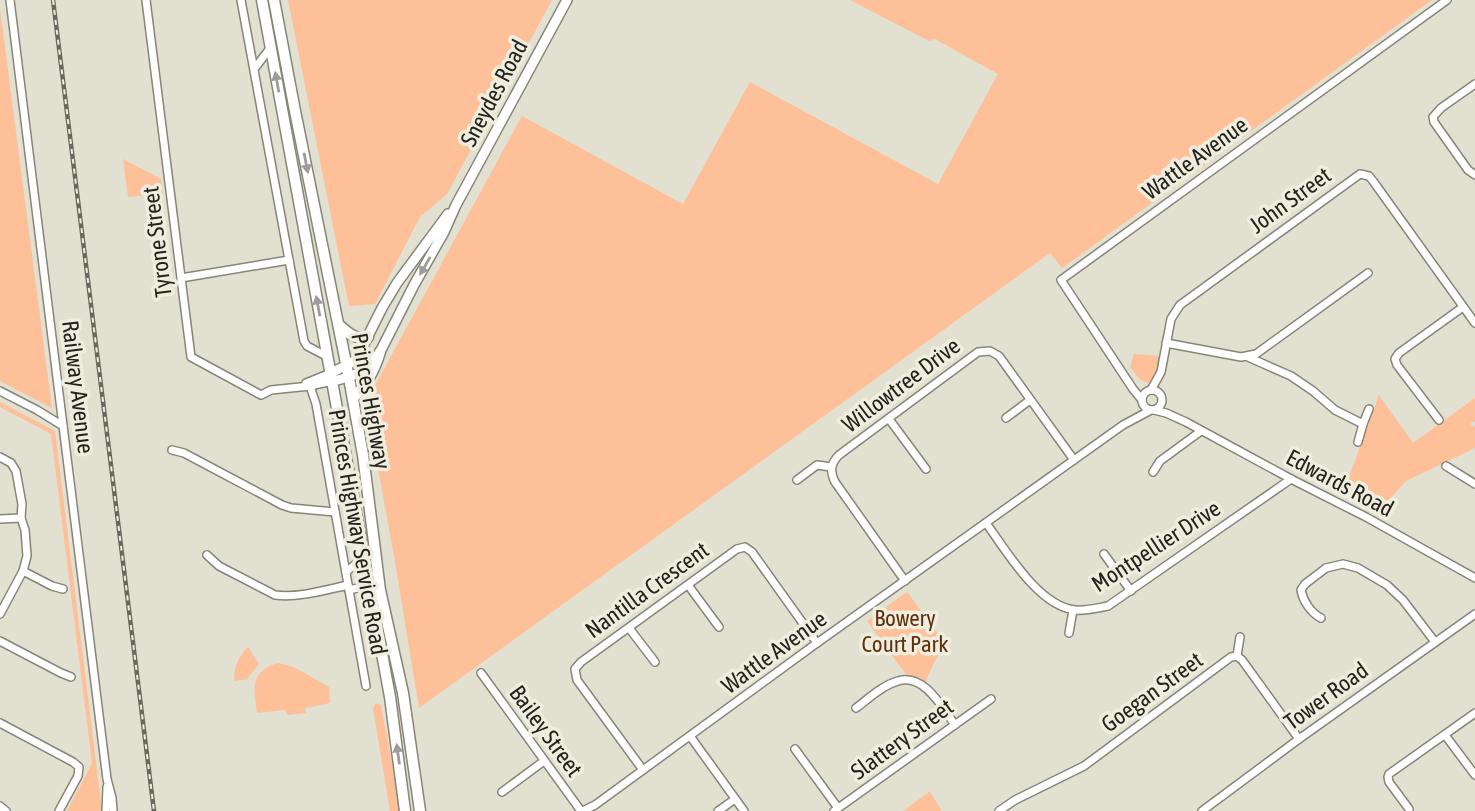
<svg xmlns="http://www.w3.org/2000/svg" width="1475" height="811" font-family="'Asap Condensed',sans-serif">
	<style>
		.green { fill: #fec098 }
		.lines { fill: none; stroke-linecap: round; stroke-linejoin: round }
		.minor-casing { stroke: #868577; stroke-width: 10 }
		.major-casing { stroke: #868577; stroke-width: 12 }
		.highway-casing { stroke: #868577; stroke-width: 13 }
		.minor { stroke: #fff; stroke-width: 7 }
		.major { stroke: #fff; stroke-width: 9 }
		.highway { stroke: #fff; stroke-width: 10 }
		.rail-casing { stroke: #69685f; stroke-width: 4.5 }
		.rail { stroke: #efedde; stroke-width: 2; stroke-dasharray: 5; stroke-linecap: butt }
		.oneway { fill: #9c9c9a }
		.labels { text-anchor: middle; dominant-baseline: central; stroke-width: 7; stroke-linejoin: round; paint-order: stroke }
		.street-label { font-size: 23px; fill: #24231e; stroke: #efedde }
		.park-label { font-size: 23px; fill: #5f310e; stroke: #efedde }
	</style>
	<rect width="100%" height="100%" fill="#e2e0d1"/>
	<g class="green">
		<polygon points="288,0 552,0 447,194 420,217 375,304 349,306"/>
		<polygon points="850,0 1432,0 1062,268 1050,253 419,708 394,556 366,402 522,116 683,204 750,82 938,184 998,74 935,39 929,41"/>
		<polygon points="0,9 52,408 0,381"/>
		<polygon points="123,159 161,179 163,193 128,197"/>
		<path d="M1134,354L1160,356L1154,382C1141,385 1138,377 1130,367Z"/>
		<polygon points="1379,395 1413,443 1475,398 1475,421 1470,424 1475,427 1475,448 1406,481 1378,512 1337,490 1347,482"/>
		<polygon points="0,402 55,431 102,811 67,811 92,763 51,434 0,407"/>
		<polygon points="907,592 944,642 925,682 907,676 867,621"/>
		<path d="M248,647L259,664L247,679L234,681C234,666 238,657 248,647Z"/>
		<path d="M278,663L294,667L329,687L330,703L305,708L306,713L288,715L285,710L257,713C254,688 249,672 278,663Z"/>
		<polygon points="376,703 381,705 401,811 390,811 373,708"/>
		<polygon points="930,792 942,811 903,811 929,792"/>
	</g>
	<g class="lines">
		<defs>
			<g id="minor">
				<polyline points="10,0 107,779 112,798 113,811"/>
				<polyline points="146,0 191,357 261,395 271,390 310,386 332,381"/>
				<polyline points="241,0 304,341 307,346 328,357"/>
				<polyline points="255,68 271,47"/>
				<polyline points="1475,84 1441,108 1433,117 1434,122 1468,170 1475,175"/>
				<polyline points="181,278 289,260"/>
				<polyline points="1166,343 1241,357 1256,354 1368,273"/>
				<polyline points="1248,357 1291,376 1313,391 1335,410 1363,424"/>
				<polyline points="306,383 331,373"/>
				<polyline points="310,386 316,404 366,686"/>
				<polyline points="1151,390 1161,372 1171,319 1180,305 1360,174 1369,176 1373,181 1475,323"/>
				<circle cx="1152" cy="400" r="10"/>
				<polyline points="0,391 37,410 63,426"/>
				<polyline points="1142,400 1133,389 1061,280 1447,0"/>
				<polyline points="1154,410 1166,413 1186,422 1291,479 1366,517 1475,578"/>
				<polyline points="1006,418 1030,400"/>
				<polyline points="889,419 926,469"/>
				<polyline points="1439,420 1397,365 1395,359 1399,353 1463,307"/>
				<polyline points="1358,442 1363,424 1369,409"/>
				<polyline points="172,450 184,453 282,505 291,508 335,512"/>
				<polyline points="0,457 11,463 16,471 22,504 21,518 25,530 27,556 23,571 0,614"/>
				<polyline points="1446,466 1475,484"/>
				<polyline points="1153,472 1160,461 1201,431"/>
				<polyline points="797,480 817,465 831,467"/>
				<polyline points="0,519 21,518"/>
				<path d="M986,523C1006,550 1038,606 1075,610C1086,611 1097,608 1108,606L1291,479"/>
				<polyline points="1104,554 1131,591"/>
				<path d="M207,555L219,566L275,595C299,598 325,590 348,585"/>
				<polyline points="23,571 52,586 63,589"/>
				<polyline points="346,572 364,557"/>
				<path d="M905,581L835,482C830,472 830,464 839,455L978,352L990,351L999,356L1074,460"/>
				<polyline points="688,585 719,627"/>
				<polyline points="349,590 370,585"/>
				<path d="M1321,618C1311,613 1303,601 1301,590L1305,584L1326,568L1343,564L1358,568L1387,585L1403,600L1435,642"/>
				<polyline points="629,628 655,662"/>
				<polyline points="1069,633 1073,610"/>
				<polyline points="0,641 61,673 71,677"/>
				<polyline points="1237,656 1240,637"/>
				<polyline points="481,673 581,811"/>
				<path d="M856,708C868,699 883,685 898,681C924,673 942,707 955,725"/>
				<polyline points="0,723 73,762 79,767 78,776 59,811"/>
				<polyline points="1445,735 1475,775"/>
				<polyline points="690,736 744,811"/>
				<polyline points="795,749 838,808"/>
				<polyline points="643,770 577,680 575,669 581,662 737,549 745,547 752,552 817,643"/>
				<polyline points="502,792 544,761"/>
				<polyline points="0,806 6,811"/>
				<polyline points="1409,809 1389,782 1388,777 1389,774 1475,713"/>
				<polyline points="106,811 107,787"/>
				<polyline points="583,811 595,805 817,643 1123,425 1151,410"/>
				<polyline points="718,811 735,799"/>
				<polyline points="834,811 991,699"/>
				<polyline points="999,811 1015,800 1084,766 1231,657 1237,656 1242,660 1299,739"/>
				<polyline points="1202,811 1299,739 1475,614"/>
			</g>
			<g id="major">
				<polyline points="331,373 353,362 358,356 382,308 397,283 448,214"/>
				<path d="M332,381C354,377 368,371 380,352L414,285L444,232L456,205L567,0"/>
			</g>
			<g id="highway">
				<polyline points="262,0 390,697 405,811"/>
				<polyline points="274,0 295,111 349,378 363,455 380,590 403,693 420,811"/>
				<path d="M339,325C348,333 355,340 368,337"/>
				<path d="M353,398C367,384 374,371 380,352"/>
			</g>
		</defs>
		<use href="#minor" class="minor-casing"/>
		<use href="#major" class="major-casing"/>
		<use href="#highway" class="highway-casing"/>
		<use href="#minor" class="minor"/>
		<use href="#major" class="major"/>
		<use href="#highway" class="highway"/>
		<defs>
			<polyline id="rail" points="53,0 154,811"/>
		</defs>
		<use href="#rail" class="rail-casing"/>
		<use href="#rail" class="rail"/>
	</g>
	<defs><path id="oneway-solid" d="M-6-.8H1V-3.2L6.5 0L1 3.2V.8H-6Z" transform="scale(1.75)"/></defs>
	<g class="oneway">
		<use href="#oneway-solid" transform="translate(277 82) rotate(-100)"/>
		<use href="#oneway-solid" transform="translate(306 163) rotate(79)"/>
		<use href="#oneway-solid" transform="translate(425 266) rotate(120)"/>
		<use href="#oneway-solid" transform="translate(318 306) rotate(-100)"/>
		<use href="#oneway-solid" transform="translate(398 754) rotate(-98)"/>
	</g>
	<g class="labels">
		<g class="street-label">
			<text transform="translate(494 93) rotate(-62)">Sneydes Road</text>
			<text transform="translate(1195 158) rotate(-36)">Wattle Avenue</text>
			<text transform="translate(1290 200) rotate(-36)">John Street</text>
			<text transform="translate(157 242) rotate(-97)">Tyrone Street</text>
			<text transform="translate(901 385) rotate(-37)">Willowtree Drive</text>
			<text transform="translate(78 387) rotate(83)">Railway Avenue</text>
			<text transform="translate(371 401) rotate(80)">Princes Highway</text>
			<text transform="translate(1340 483) rotate(28)">Edwards Road</text>
			<text transform="translate(358 532) rotate(80)">Princes Highway Service Road</text>
			<text transform="translate(1156 546) rotate(-33)">Montpellier Drive</text>
			<text transform="translate(647 590) rotate(-36)">Nantilla Crescent</text>
			<text transform="translate(774 652) rotate(-36)">Wattle Avenue</text>
			<text transform="translate(1152 692) rotate(-36)">Goegan Street</text>
			<text transform="translate(1326 696) rotate(-36)">Tower Road</text>
			<text transform="translate(546 731) rotate(54)">Bailey Street</text>
			<text transform="translate(902 739) rotate(-36)">Slattery Street</text>
		</g>
		<g class="park-label">
			<text x="905" y="618">Bowery<tspan x="905" dy="26">Court Park</tspan></text>
		</g>
	</g>
</svg>
